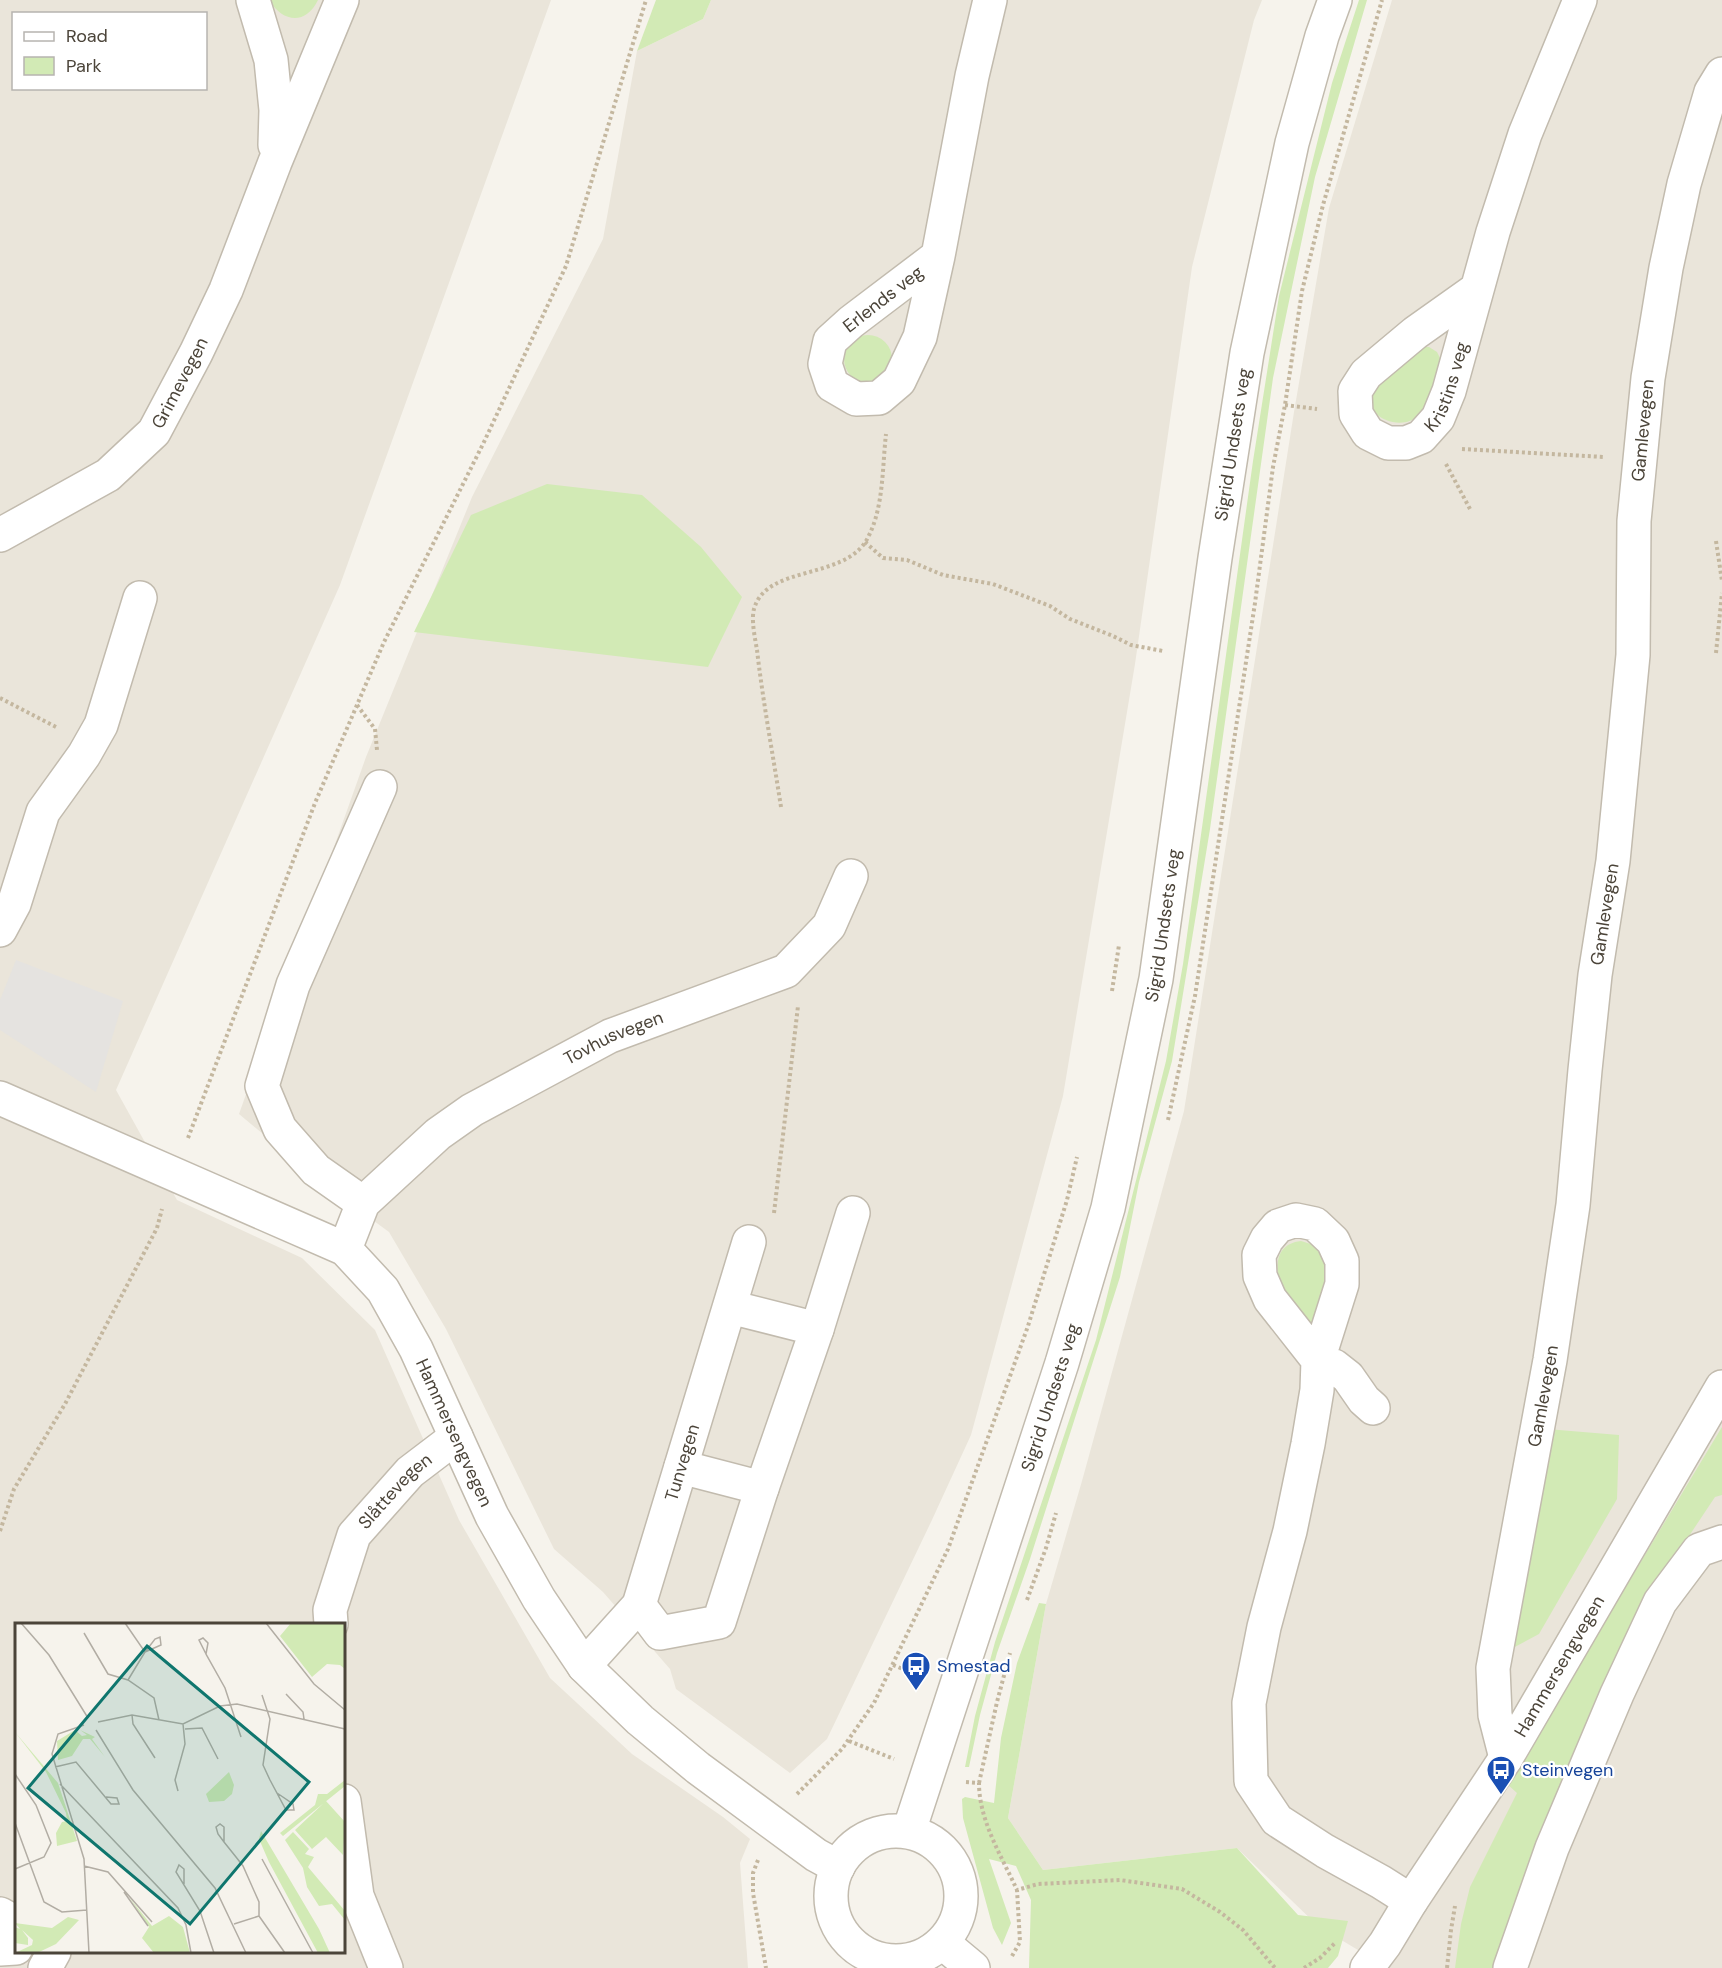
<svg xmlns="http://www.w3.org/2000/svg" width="1722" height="1968" viewBox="0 0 1722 1968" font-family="'DM Sans',sans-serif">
<rect width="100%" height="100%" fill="#f6f3ec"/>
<!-- residential -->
<g fill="#eae5da" fill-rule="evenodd">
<path d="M0 0H551L340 585 116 1090 177 1200 302 1258 375 1330 459 1520 550 1678 632 1754 723 1817 750 1839 740 1863 748 1968H0ZM14 14H206V88H14ZM16 1624H344V1952H16Z"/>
<path d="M711 0H1262L1254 20 1192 267 1135 664 1063 1096 971 1435 931 1522 827 1739 790 1773 676 1689 670 1669 603 1592 554 1549 446 1329 389 1232 322 1183 239 1114 366 757 472 497 603 239 637 51 703 19Z"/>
<path d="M1392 0H1722V1968H1388L1318 1926 1237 1848 1043 1870 1008 1818 1046 1604 1082 1481 1184 1111 1294 412 1329 208Z"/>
</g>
<!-- green -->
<g fill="#d2eab5">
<path d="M269 0H318C306 25 283 23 269 0Z"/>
<path d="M656 0H711L703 19 637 51Z"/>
<path d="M1359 0H1367L1315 177 1273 378 1210 829 1172 1061 1139 1182 1120 1277 1030 1559 997 1653 980 1715 969 1767H965L975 1716 995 1642 1096 1340 1166 1061 1183 964 1253 461 1279 296 1332 83Z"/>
<circle cx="868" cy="359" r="24"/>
<path d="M1422 347H1429L1437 352 1441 360C1436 378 1433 401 1419 415 1401 434 1358 415 1373 389 1379 380 1412 356 1422 347Z"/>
<path d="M547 484 642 495 701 547 742 597 708 667 414 632 471 515Z"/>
<path d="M1301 1241 1317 1246 1324 1254 1330 1276 1313 1323C1288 1318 1254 1246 1301 1241Z"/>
<path d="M1722 1427V1495L1715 1497 1681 1548 1558 1806 1502 1940 1496 1968H1455L1461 1924 1470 1887 1517 1793 1507 1784Z"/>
<path d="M1547 1429 1619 1435 1617 1499 1539 1634 1511 1649Z"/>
<path d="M1039 1603 1046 1604 1008 1818 1043 1870 1237 1848 1298 1915 1348 1921 1338 1956 1328 1968H1029L1031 1900 1016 1866 989 1859 1011 1923 1002 1945 993 1928 963 1818 962 1799 965 1797 994 1803 1001 1738 1017 1663Z"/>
</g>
<!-- parking -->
<path fill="#e5e3e0" d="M16 960 123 1001 96 1092 0 1030V1000Z"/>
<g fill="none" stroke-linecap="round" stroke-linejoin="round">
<!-- minor casing -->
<g stroke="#c2bbae" stroke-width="36">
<g id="minor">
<path d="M253 0 271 60 276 110 275 145"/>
<path d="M938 256 851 322 830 341 825 364 832 385 856 399 879 398 899 381 920 337 938 256 972 76 990 0"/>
<path id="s1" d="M1477 289 1415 333 1366 374 1355 391 1356 414 1368 433 1388 443H1406L1421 437 1438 418 1449 391 1493 232 1525 134 1580 0"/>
<path id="s2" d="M0 535 108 475 154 432 196 353 226 290 275 162 342 0"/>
<path d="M0 930 14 904 43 812 84 755 101 725 140 598"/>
<path id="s3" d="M0 1098 345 1249 383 1290 416 1349 492 1516 539 1599 584 1666 640 1720 698 1768 816 1855 838 1867"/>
<path d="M363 1203 316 1170 280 1129 262 1086 293 985 380 787"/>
<path id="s4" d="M345 1249 363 1203 438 1134 472 1110 610 1036 786 971 829 926 851 876"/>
<path d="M817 1329 853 1213"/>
<path d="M1373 1408 1364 1400 1348 1377 1334 1366 1318 1360 1270 1299 1260 1276 1259 1255 1267 1239 1278 1226 1296 1220 1315 1224 1333 1241 1342 1261V1284L1318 1360 1317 1390 1308 1444 1290 1531 1264 1627 1249 1703 1251 1781 1277 1820 1325 1851 1381 1882 1411 1901"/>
<path d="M681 1467 762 1488 817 1329 730 1307"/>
<path d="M639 1605 660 1633 719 1622 762 1488"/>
<path id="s5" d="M331 1624 330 1610 354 1535 410 1472 456 1437"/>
<path id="s6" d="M584 1666 639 1605 749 1242"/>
<path id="s7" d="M1506 1758 1495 1715 1493 1668 1550 1360 1573 1205 1585 1070 1595 975 1613 861 1633 655 1634 521 1648 378 1666 268 1684 184 1711 92 1722 74"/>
<path d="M344 1801 357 1896 386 1968"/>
<circle cx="896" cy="1896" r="65"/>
<path id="s8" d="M909 1831 1062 1363 1108 1208 1156 979 1215 558 1247 353 1292 143 1322 36 1335 0"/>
<path d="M0 1914 16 1923"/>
<path d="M943 1943 973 1968"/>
<path d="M0 1949 16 1948"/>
<path d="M45 1968 54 1952"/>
<path id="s9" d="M1367 1968 1385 1944 1411 1901 1506 1758 1722 1387"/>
<path d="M1510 1968 1552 1848 1617 1694 1660 1602 1699 1550 1722 1542"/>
</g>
</g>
<!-- path -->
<g stroke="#c4b79f" stroke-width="4" stroke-dasharray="3 3" stroke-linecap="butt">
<path d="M1285 405 1317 409"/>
<path d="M1462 449 1604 457"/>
<path d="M1446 464 1470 509"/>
<path d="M1716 541 1722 581"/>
<path d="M865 542 883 558 907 560 943 575 993 584 1050 606 1070 619 1113 636 1131 645 1163 651"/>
<path d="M1716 653 1722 593"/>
<path d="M0 698 56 727"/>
<path d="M357 705 375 729 377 750"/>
<path d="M781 807C773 755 763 702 757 650 755 638 751 620 754 609 766 565 842 580 866 541 884 510 882 469 886 434"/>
<path d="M1112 991 1119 945"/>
<path d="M1168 1120 1195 996 1255 603 1273 467 1285 405 1302 291 1323 205 1382 0"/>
<path d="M188 1138 315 803 384 642 484 442 566 266 646 0"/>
<path d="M774 1213 798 1006"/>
<path d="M0 1531 14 1489 65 1404 157 1228 162 1209"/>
<path d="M1027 1600 1046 1548 1056 1513"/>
<path d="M893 1665 920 1676"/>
<path d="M849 1741 894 1759"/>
<path d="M966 1782 979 1783C979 1821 1002 1857 1017 1890L1038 1884 1120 1880 1182 1889 1220 1912 1243 1930 1275 1968"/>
<path d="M979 1783 997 1702 1010 1653"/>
<path d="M797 1794 842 1749 874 1703 948 1549 1028 1326 1067 1200 1077 1157"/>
<path d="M758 1860 753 1873V1893L766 1968"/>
<path d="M1012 1956 1020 1942 1017 1890"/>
<path d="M1304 1968 1320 1958 1336 1942"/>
<path d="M1447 1968 1451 1930 1455 1906"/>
</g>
<!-- minor -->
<use href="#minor" stroke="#fff" stroke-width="33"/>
</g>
<!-- icons -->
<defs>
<g id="bus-pin" transform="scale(1.5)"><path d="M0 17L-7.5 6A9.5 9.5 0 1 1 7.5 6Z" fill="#1a4fb4" stroke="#fff"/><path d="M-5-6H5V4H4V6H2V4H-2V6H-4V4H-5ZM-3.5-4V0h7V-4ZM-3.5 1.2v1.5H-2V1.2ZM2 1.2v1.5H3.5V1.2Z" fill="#fff"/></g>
</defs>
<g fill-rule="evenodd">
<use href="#bus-pin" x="916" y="1666"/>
<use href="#bus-pin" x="1501" y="1770"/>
</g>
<g text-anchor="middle" stroke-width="4.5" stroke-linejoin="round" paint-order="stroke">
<!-- street labels -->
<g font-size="18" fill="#4b4439" stroke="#fff">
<text transform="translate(883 299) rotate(-38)" y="6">Erlends veg</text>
<text dy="6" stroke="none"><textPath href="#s2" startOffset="242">Grimevegen</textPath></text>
<text dy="6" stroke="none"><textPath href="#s1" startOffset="320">Kristins veg</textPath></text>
<text dy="6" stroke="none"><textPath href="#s7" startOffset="1340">Gamlevegen</textPath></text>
<text dy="6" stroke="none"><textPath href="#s8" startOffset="1428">Sigrid Undsets veg</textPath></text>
<text dy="6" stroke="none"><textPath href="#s7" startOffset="854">Gamlevegen</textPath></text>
<text dy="6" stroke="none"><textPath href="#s8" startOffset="942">Sigrid Undsets veg</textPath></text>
<text dy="6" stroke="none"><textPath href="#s4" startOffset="352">Tovhusvegen</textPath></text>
<text dy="6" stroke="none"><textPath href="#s8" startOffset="456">Sigrid Undsets veg</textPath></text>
<text dy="6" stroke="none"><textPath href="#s7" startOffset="368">Gamlevegen</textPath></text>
<text dy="6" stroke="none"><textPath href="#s3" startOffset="592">Hammersengvegen</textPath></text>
<text dy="6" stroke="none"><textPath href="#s6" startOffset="231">Tunvegen</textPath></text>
<text dy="6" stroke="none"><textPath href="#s5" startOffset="153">Slåttevegen</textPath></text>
<text dy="6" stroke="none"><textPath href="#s9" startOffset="358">Hammersengvegen</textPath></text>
</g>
<!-- transit labels -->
<g font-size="18" fill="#164399" stroke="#fff" text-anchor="start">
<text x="937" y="1672">Smestad</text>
<text x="1522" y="1776">Steinvegen</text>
</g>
</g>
<!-- overview -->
<g transform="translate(15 1623)">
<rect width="330" height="330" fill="#f6f3ec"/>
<path d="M276 0H330V46L325 42 312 41 297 54 265 13ZM60 107 67 113 72 112 65 107 80 114 77 116 90 134 75 116H68L57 133 43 137 42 118ZM0 109 43 160 62 218 42 223 41 210 47 199 52 198 51 190 31 149ZM214 149 219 162 217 171 209 178 194 179 191 171ZM330 157V163L268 213 265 210 300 182 303 171H312ZM311 178 330 199 328 232 311 214 297 226 280 207ZM246 208 304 306 315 330H303L254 239 244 216ZM278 209 294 226 290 231 299 234 293 244 330 288V297L317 281 304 283 292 264 288 245 270 217ZM114 274 137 303 154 293 168 304 175 330H139L127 315 134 304ZM53 294 64 297 41 321 22 330H0L17 322 18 317 7 307 13 315V322L0 320V304L5 306 0 300 37 305Z" fill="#d2eab5"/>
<path fill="none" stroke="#b2ada4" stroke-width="1.5" d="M6 0 34 32 73 95M110 0 130 29 113 57M251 0 299 61 330 87M69 10 93 51 113 57 139 75 144 97M145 14 146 22 130 29 140 16ZM191 31 184 17 188 15 193 20 191 31 210 65 226 114M271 71 288 89 289 96M247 72 255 96 248 142 255 157 271 187H279L278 181 262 170M117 92 118 101 140 135M83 99 117 92 168 101 205 83 222 81 330 106M69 102 43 111 37 131 69 236 74 330M170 106 187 105 203 136M81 107 118 167 200 265 231 330M40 144 61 139 96 181H104L102 175 91 174M0 151 21 182 36 220 29 234 0 246M45 161 163 285 171 302 176 330M163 168 160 157 170 121 168 101M0 200 29 279 47 289 72 287M209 219V204L205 201 201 204 203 211 209 219 221 234 228 243 244 279V293L219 301M247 236 298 330M69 243 93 249 137 299M169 261V246L164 242 161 249 185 288 199 330M109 269 133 303M244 293 270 330"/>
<path fill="#0f766e" fill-opacity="0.15" stroke="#0f766e" stroke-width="3" d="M132 23 294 159 175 301 13 165Z"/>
<rect width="330" height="330" fill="none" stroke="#4b4439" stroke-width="3"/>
</g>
<!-- legend -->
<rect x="12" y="12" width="195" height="78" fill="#ffffff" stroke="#b7b4b0" stroke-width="1.5"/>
<rect x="24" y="32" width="30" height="9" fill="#ffffff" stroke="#b7b4b0" stroke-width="1.5"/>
<text x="66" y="42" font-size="18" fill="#4b4439">Road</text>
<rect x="24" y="57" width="30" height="18" fill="#d2eab5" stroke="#b7b4b0" stroke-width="1.5"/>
<text x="66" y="72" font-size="18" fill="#4b4439">Park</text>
</svg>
